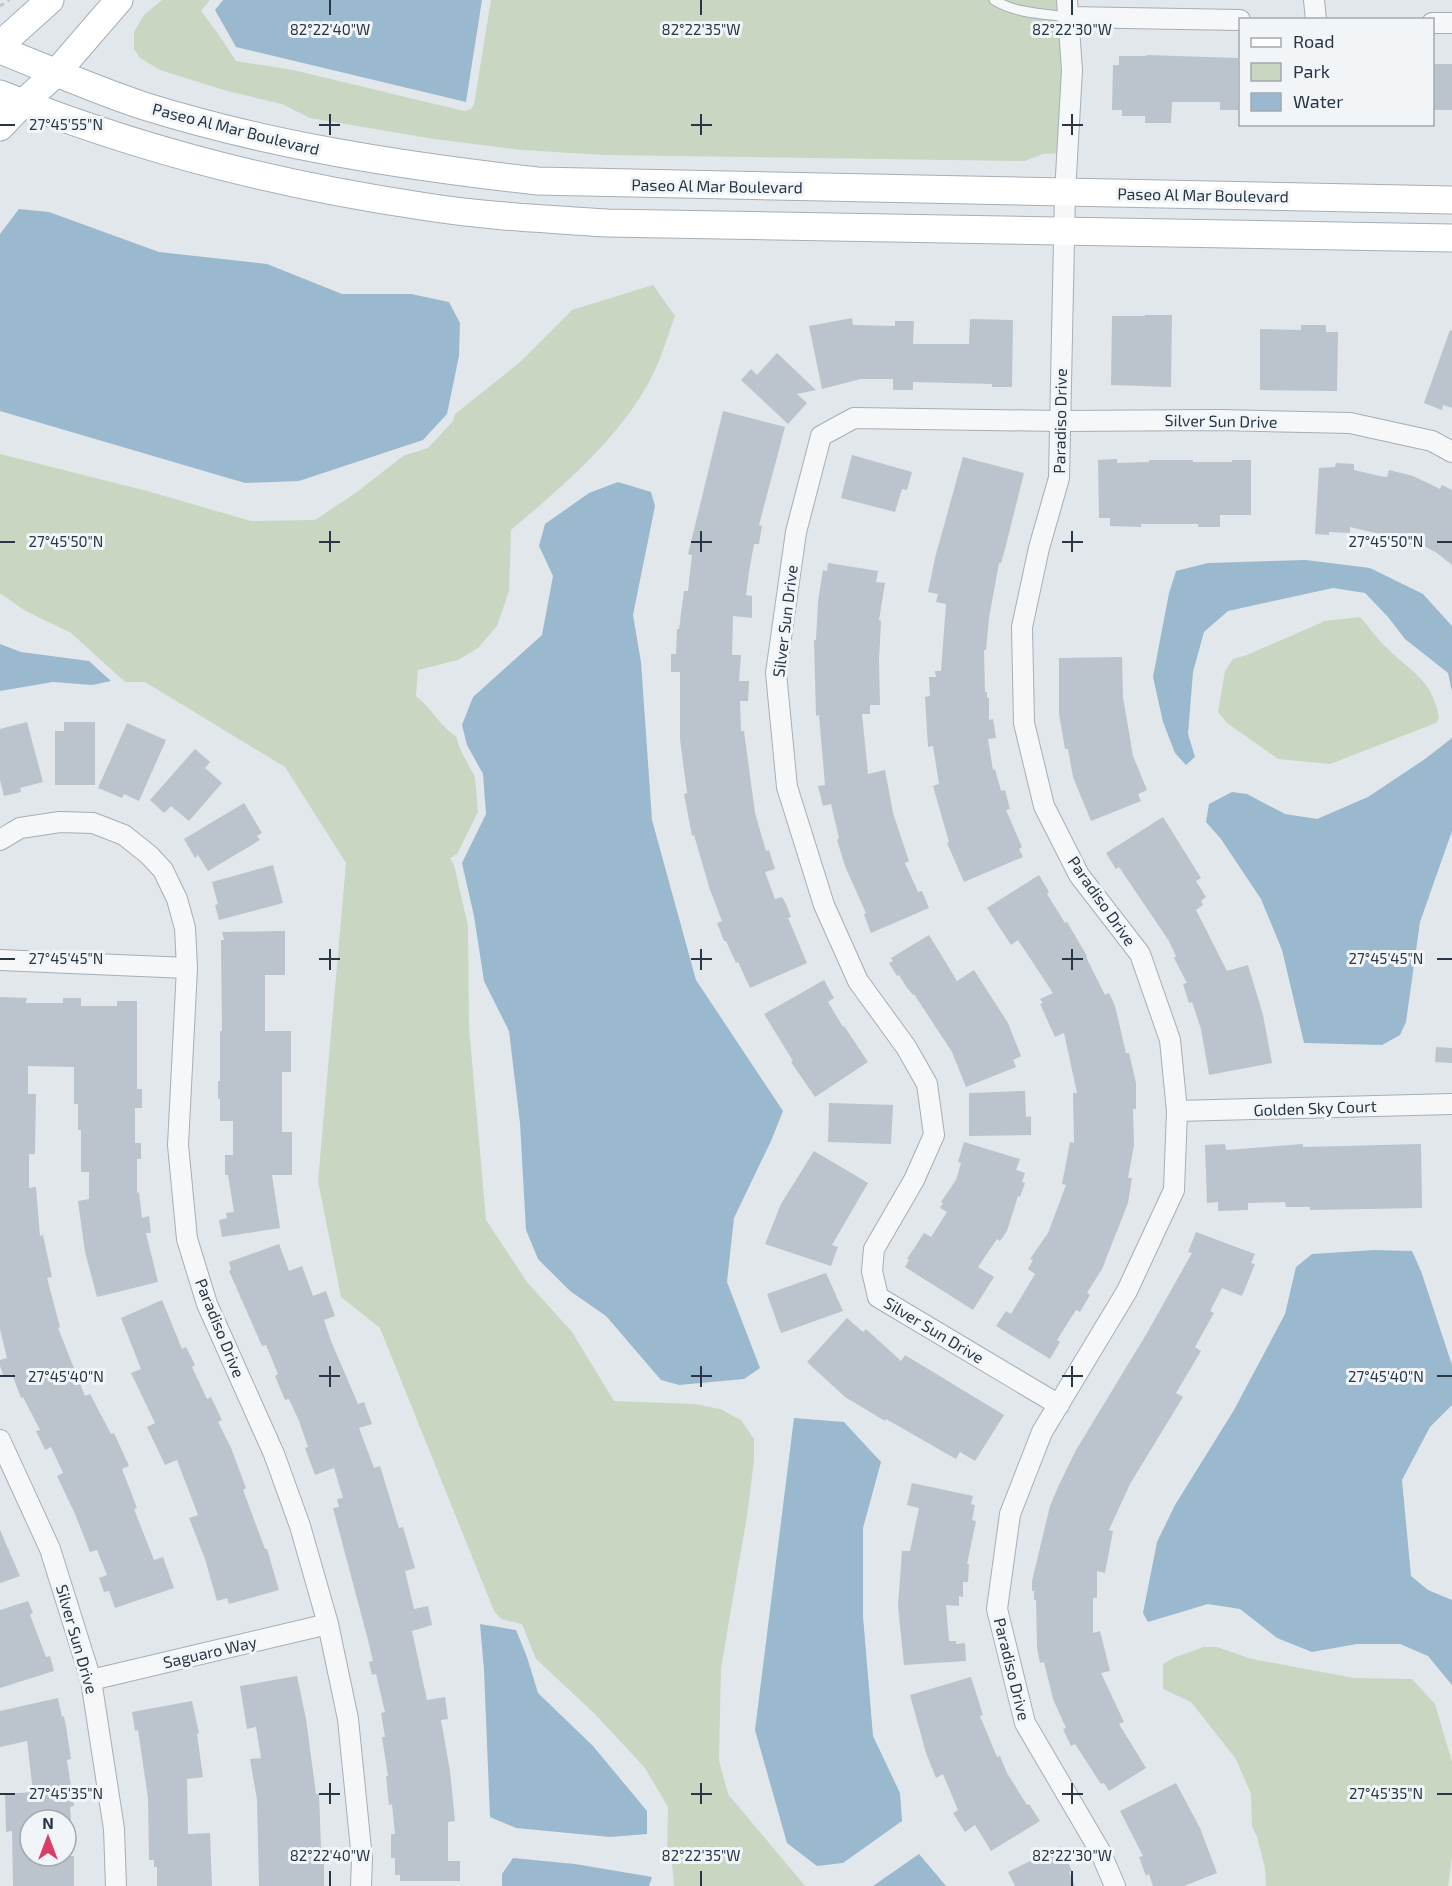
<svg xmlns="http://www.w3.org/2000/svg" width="1452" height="1886" viewBox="0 0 1452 1886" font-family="'Exo 2',sans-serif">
<rect width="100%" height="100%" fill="#e2e7eb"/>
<!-- green -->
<g fill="#c9d6c2">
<path d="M162 0H210L201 11 219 35 236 61 293 70 464 111 471 109 474 104 491 0H1057L1063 71 1058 153 1043 154 1025 161 605 155 522 150 434 139 310 118 282 104 227 91 160 70 140 58 134 49V32L144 15Z"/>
<path d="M653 285 675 316C668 334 663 354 654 372 624 435 564 485 511 530L509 591 497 626 478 648 458 660 418 670 416 696C431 707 440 727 456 736L460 749 475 777 478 812 457 854 450 858 454 865 468 926 469 1027 486 1220 527 1282 572 1332 614 1401 694 1404 720 1409 741 1420 754 1439V1460L747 1516 721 1668 719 1760 728 1794 805 1886H674L672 1863 667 1857 668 1807 645 1768 594 1713 536 1659 522 1624 501 1619 494 1611 380 1328 341 1297 318 1181 346 863 285 767 145 682H125L71 633 24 610 0 593V454L147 491 251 521 315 520 357 492 403 456 428 448 453 421 455 414 519 363 572 310Z"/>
<path d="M1360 617C1369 627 1377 639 1388 649 1413 674 1432 679 1439 718L1436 723 1330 764 1278 759 1227 723 1218 712 1225 671 1233 659 1247 655 1325 621Z"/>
<path d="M1204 1647H1217L1252 1659 1354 1678 1412 1679 1435 1704 1452 1762V1857L1448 1886H1266L1265 1868 1257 1837 1252 1826 1251 1794 1236 1759 1191 1702 1163 1689V1664L1173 1658Z"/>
</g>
<!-- water -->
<g fill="#9ab9ce">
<path d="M223 0H482L466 102 236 47 215 10Z"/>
<path d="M19 209 49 212 159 252 267 264 342 294H411L449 302 460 323 459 356 447 414 423 440 299 481 245 483 0 411V234Z"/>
<path d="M618 482 651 492 655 506 633 615 641 662 652 820 696 980 783 1111 771 1141 734 1218 727 1282 760 1368 744 1379 679 1385 661 1380 606 1316 570 1291 538 1259 526 1230 520 1123 509 1031 484 981 474 916 462 863 486 814 483 774 467 745 462 725 473 697 542 635 553 576 539 546 545 524 589 493Z"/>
<path d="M1306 560 1370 568 1423 594 1452 626V692L1448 673 1405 639 1388 617 1365 593 1333 588 1228 611 1204 632 1193 672 1188 734 1195 757 1186 765 1175 753 1163 722 1153 677 1169 593 1176 571 1208 563Z"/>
<path d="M0 644 21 652 89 661 111 681 92 685 53 682 0 691Z"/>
<path d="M1452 738V831L1420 922 1406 1022 1400 1035 1382 1045 1304 1043 1282 950 1261 899 1221 839 1206 822 1209 804 1232 792 1247 794 1285 814 1317 819 1368 797 1425 759Z"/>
<path d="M1374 1250 1412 1251 1421 1271 1452 1365V1405L1430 1427 1402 1480 1411 1576 1428 1590 1452 1600V1685L1428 1656 1400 1644H1357L1312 1652 1277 1638 1240 1609 1208 1604 1148 1622 1143 1613 1157 1542 1175 1505 1234 1410 1285 1314 1296 1267 1312 1254Z"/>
<path d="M794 1418 844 1422 881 1462 863 1528V1616L873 1736 900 1793 902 1821 843 1863 817 1866 787 1843 755 1730Z"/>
<path d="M480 1624 516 1630 527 1657 538 1693 593 1746 647 1811V1834L610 1837 516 1828 490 1817 484 1670Z"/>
<path d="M919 1854 946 1886H873Z"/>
<path d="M513 1858 575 1864 652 1877 649 1886H502V1874Z"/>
</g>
<!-- building -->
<g fill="#bbc3cc">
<path d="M1146 55 1238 58V110H1220V102H1172L1171 123H1145V116H1122V110H1112L1113 65H1119V56H1146Z"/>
<rect x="1432" y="64" width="20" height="46"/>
<path d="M1145 315H1172L1171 387 1111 385 1112 316H1145Z"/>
<path d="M852 318 853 325 895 326V321H914L913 344H969L970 319 1013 320 1012 387H992V384L913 382V390H893V379H861L822 389 809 326Z"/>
<path d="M1301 325H1326V332H1338L1337 391 1260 390V329L1301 330Z"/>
<path d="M1450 330 1452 331V408L1443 405 1442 410 1424 403Z"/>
<path d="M777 353 816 390 797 394 807 403 788 424 741 380 751 369 757 375Z"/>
<path d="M723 411 785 427 759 525 762 526 759 544H754L749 572 746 595 752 596V618L733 616 732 655H741L739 681H749L748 701H740L741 731H744L755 813 766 851 769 850 775 869 765 872 775 899 782 897 786 904 791 917 788 918 807 963 750 988 738 962 736 963 726 941H724L717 923 722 921 710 890 694 835 692 836 684 794 687 793 680 739V672H671V654H676L677 629H679L684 591H688L692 555 688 554Z"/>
<path d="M852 455 912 472 907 490 902 489 895 512 841 498Z"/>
<path d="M963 457 1024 473 1005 549 1001 563H999L989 618 986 650H984L985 692H987V698H989V720L993 719 996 738 988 739 993 770 995 769 1001 791 1005 790 1010 809 1006 810 1022 847 1019 849 1023 857 964 882 947 843 949 842 933 786 939 784 933 746 928 747 925 697 930 696 929 677H936L935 671H941L946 604 936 602 938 594 928 592 935 558Z"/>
<path d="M1117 459V463L1149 462V460H1193V462H1232V460H1251V515H1220V527H1198V524H1141V527L1110 526V518H1099L1098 460Z"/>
<path d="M1336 463 1354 464V470L1380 476 1387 477 1389 470 1413 476 1440 489 1442 485 1452 490V565L1437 553 1422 545 1419 549 1396 538 1350 527V533L1329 532V535L1315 534 1319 468 1335 467Z"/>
<path d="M828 563 878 571 876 582 885 583 879 620 881 621 879 660 880 705H870V714H862L868 774 885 770 893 813 909 861 905 863 918 892 922 891 929 908 871 933 866 920 864 914 866 913 845 866 837 840 839 838 831 804 823 806 818 786 825 785 819 715 816 716 814 640H816L818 601 823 570 827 571Z"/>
<path d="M1122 657 1123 697 1133 756 1147 790 1138 794 1141 801 1091 821 1073 777 1068 749H1065L1059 714V658Z"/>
<path d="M27 722 43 782 20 788 21 792 4 796 0 780V729Z"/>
<path d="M64 722H95V785H55V731H64Z"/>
<path d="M127 723 166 740 139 801 124 794 122 798 98 788Z"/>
<path d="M195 749 210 762 205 768 222 783 189 821 171 806 164 813 150 800Z"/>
<path d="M244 803 262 833 257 836 260 840 208 871 198 855 195 858 184 839Z"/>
<path d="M1163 817 1201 878 1196 881 1206 897 1201 901 1203 905 1196 910 1227 971 1248 965 1263 1015 1272 1063 1209 1075 1201 1029 1192 1002 1189 1003 1183 984 1187 983 1174 958 1176 956 1169 941 1119 867 1116 869 1106 853Z"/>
<path d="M273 865 283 903 219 920 215 905 218 904 212 882Z"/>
<path d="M1039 875 1049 892 1047 894 1065 923 1067 922 1087 956 1086 957 1105 995 1109 993 1115 1006 1126 1053H1129L1136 1083V1109H1133L1134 1145 1128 1178H1132L1128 1203 1102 1269 1087 1293 1090 1295 1080 1312 1076 1310 1057 1340 1060 1342 1050 1359 996 1326 1006 1311 1011 1314 1035 1274 1028 1269 1033 1260 1030 1259 1048 1233 1066 1185 1062 1184 1070 1142 1074 1143 1073 1093H1077L1064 1033 1055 1037 1040 1004 1043 1003 1040 999 1053 993 1018 940 1011 945 987 908Z"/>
<path d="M285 931V975H265V1031H291V1072H282V1132H292V1175H272L280 1228 222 1237 219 1220 227 1218 226 1213 234 1212 228 1175H225V1155H233V1121H220V1099H218V1081H220V1031H222L221 940H224L222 932Z"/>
<path d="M929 935 957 981 974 970 1008 1023 1021 1056 1013 1060 1016 1067 966 1087 952 1052 914 994 913 995 907 988 899 975 897 976 889 963 893 961 891 958Z"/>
<path d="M824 980 834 998 828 1002 843 1027 844 1026 868 1062 815 1097 791 1062 793 1061 764 1014Z"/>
<path d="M0 997 27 998 26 1003H63V998H81V1006H117V1001H137V1089H142V1108H135V1143H141V1159H137V1193L139 1192 142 1218 149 1216 151 1233H146L158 1282 97 1297 85 1252 78 1201 89 1199V1172H81V1130H78V1104H74V1067L28 1066V1094H36L35 1154H29V1188L36 1187 40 1236 43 1235 52 1277 47 1278 60 1327 58 1328 85 1396 90 1394 111 1434 114 1433 129 1466 122 1469 137 1508 134 1509 154 1560 163 1557 174 1588 115 1608 109 1591 104 1592 99 1578 107 1575 97 1550 90 1552 75 1514 57 1476 63 1473 51 1447 45 1450 36 1431 40 1430 23 1397 21 1398 12 1374 4 1377 0 1366V1360L7 1358 0 1329Z"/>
<path d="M1436 1047 1452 1048V1063L1435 1062Z"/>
<path d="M1025 1091 1026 1117 1031 1116V1135L969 1136V1093Z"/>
<path d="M829 1103 893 1105 891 1144 828 1142Z"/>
<path d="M964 1142 1020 1159 1016 1170 1025 1173 1022 1182 1025 1183 1020 1197 1018 1196 1007 1231 1000 1241 997 1239 978 1267 994 1277 973 1310 905 1267 909 1260 907 1259 924 1233 931 1237 947 1212 940 1208 943 1203 941 1202 956 1180 961 1163 958 1162Z"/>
<path d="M1225 1144 1226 1150 1303 1144V1147L1421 1144 1422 1208 1310 1210V1207H1286L1285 1202 1248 1203V1210L1218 1211V1202L1207 1203 1205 1145Z"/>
<path d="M814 1151 868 1183 832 1245 838 1247 831 1266 765 1244 781 1204Z"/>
<path d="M1196 1232 1255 1254 1251 1263 1255 1264 1242 1296 1222 1288 1210 1311 1214 1313 1195 1347 1201 1351 1176 1393 1183 1397 1130 1484 1109 1530 1113 1531 1105 1573 1097 1571V1598H1093V1633L1100 1631 1110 1671 1101 1673 1124 1722 1119 1724 1146 1768 1109 1791 1104 1783 1101 1784 1075 1744 1071 1746 1063 1729 1066 1728 1053 1699 1044 1662 1040 1663 1037 1648 1036 1600H1034V1591H1032V1581L1050 1506 1058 1487 1076 1450 1147 1333 1192 1253 1188 1252Z"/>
<path d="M279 1244 289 1271 302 1266 313 1296 326 1291 335 1316 324 1320 331 1341 358 1404 364 1402 372 1424 359 1428 374 1468 380 1466 399 1528 403 1527 415 1568 405 1571 414 1609 428 1606 432 1625 412 1631 427 1700 445 1697 448 1719 441 1720 450 1771 455 1821 448 1822V1861H460V1881H400V1875H395V1858H391V1834H395L392 1804 389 1805 386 1776H388L382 1737H385L381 1713 385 1712 376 1674 372 1675 369 1662 373 1661 368 1640 333 1508 339 1507 337 1499 343 1498 334 1468 315 1475 305 1448 308 1447 299 1421 289 1399 285 1400 275 1376 278 1374 266 1345 262 1346 229 1271 231 1270 229 1262Z"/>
<path d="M826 1273 843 1311 781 1333 767 1294Z"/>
<path d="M162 1300 182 1349 186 1347 195 1365 192 1367 207 1399 211 1397 222 1420 218 1422 231 1448 246 1488 243 1490 265 1549H267L279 1590 229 1604 227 1598 217 1601 205 1559 189 1518 198 1515 177 1460 165 1465 147 1427 155 1423 131 1373 141 1369 121 1318Z"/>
<path d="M847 1318 863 1332 866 1329 901 1361 905 1355 1004 1415 975 1461 960 1452 956 1459 886 1419 885 1421 845 1397 807 1362Z"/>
<path d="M912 1483 973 1496 971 1504 975 1505 972 1520 976 1521 967 1564H969L968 1582H963V1597L959 1596V1606L946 1605 949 1641H956V1644L965 1643 966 1661 904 1665 898 1606 902 1551H910L919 1508 907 1505Z"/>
<path d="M0 1530 20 1576 0 1583Z"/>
<path d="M28 1601 33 1613 30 1615 46 1657 50 1656 54 1671 0 1688V1610Z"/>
<path d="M297 1676 306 1719 316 1794H319L321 1847H324V1886H259L257 1800 250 1759 261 1758 256 1727 247 1729 240 1686Z"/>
<path d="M971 1677 983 1715 980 1716 997 1757 1000 1756 1007 1773 1027 1805 1029 1804 1040 1821 991 1851 975 1825 965 1832 953 1813 958 1810 943 1774 936 1778 926 1753 910 1695Z"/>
<path d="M58 1698 62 1717 64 1716 66 1726 71 1759 67 1760 74 1806 70 1807 71 1820H30V1856H74V1886H13L12 1831 6 1832 5 1794 33 1792 27 1741 0 1747V1711Z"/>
<path d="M192 1701 199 1733 197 1734 203 1777 187 1779 188 1834 210 1833 212 1886H157V1867H154V1860H149L148 1798 138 1730 135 1731 132 1712Z"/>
<path d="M1176 1783 1200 1828 1217 1873 1184 1886H1153L1149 1874 1146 1876 1139 1857 1143 1856 1120 1811Z"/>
<path d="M1060 1846 1072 1871 1069 1872 1075 1886H1015L1008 1872Z"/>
</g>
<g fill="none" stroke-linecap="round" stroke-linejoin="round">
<!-- lane casing -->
<g stroke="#a6aeb6" stroke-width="11">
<path id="lane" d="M994 0C1014 13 1044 14 1068 17"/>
</g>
<!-- street casing -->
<g stroke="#a6aeb6" stroke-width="22">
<g id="street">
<path d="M1067 0 1072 70 1065 193 1059 478 1039 548 1022 627 1024 723 1044 806 1079 875 1140 954 1170 1040 1177 1111 1174 1190 1127 1291 1042 1432 1010 1514 997 1609 1025 1723 1100 1851 1115 1886"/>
<path d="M1314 0 1316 20"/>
<path d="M1068 17 1240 20"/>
<path d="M1432 23H1452"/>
<path d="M0 840 20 828 60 822 93 823 124 835 149 855 163 870 177 899 185 928 187 968 178 1145 187 1239 207 1304 274 1454 300 1526 328 1624 348 1719 362 1859 361 1886"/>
<path d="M0 960 187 968"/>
<path d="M1177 1111 1452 1104"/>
<path d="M1059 1405 878 1297 872 1271 874 1249 914 1180 934 1135 927 1084 906 1047 858 981 824 905 787 787 776 673 796 532 821 436 854 418 1059 421 1220 420 1350 423 1432 441 1452 452"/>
<path d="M0 1440 50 1549 91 1680 114 1829 116 1886"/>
<path d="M91 1680 328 1624"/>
</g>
</g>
<!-- secondary casing -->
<g stroke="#a6aeb6" stroke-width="29">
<g id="secondary">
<path d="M0 45 50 0"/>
<path d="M0 50C48 69 95 90 144 106 272 146 404 166 537 181L1452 200"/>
<path d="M0 94C134 148 278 185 421 206 482 216 545 219 607 223L1452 238"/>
<path d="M0 127 23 103 56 73 119 0"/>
</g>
</g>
<!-- path -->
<path stroke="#c0c5ca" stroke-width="3" stroke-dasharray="4.5 4.5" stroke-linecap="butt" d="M0 6 9 0"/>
<!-- lane -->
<use href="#lane" stroke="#f5f7f9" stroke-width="9"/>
<!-- street -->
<use href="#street" stroke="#f5f7f9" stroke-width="20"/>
<!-- secondary -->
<use href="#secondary" stroke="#fff" stroke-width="27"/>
</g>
<!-- ticks -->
<path fill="none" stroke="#283645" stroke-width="2" d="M330 0V15M701 0V15M1072 0V15M330 114V135M701 114V135M1072 114V135M0 125H15M319 125H340M691 125H712M1062 125H1083M330 531V552M701 531V552M1072 531V552M0 542H15M319 542H340M691 542H712M1062 542H1083M1437 542H1452M330 949V970M701 949V970M1072 949V970M0 959H15M319 959H340M691 959H712M1062 959H1083M1437 959H1452M330 1366V1387M701 1366V1387M1072 1366V1387M0 1376H15M319 1376H340M691 1376H712M1062 1376H1083M1437 1376H1452M330 1783V1804M701 1783V1804M1072 1783V1804M0 1794H15M319 1794H340M691 1794H712M1062 1794H1083M1437 1794H1452M330 1871V1886M701 1871V1886M1072 1871V1886"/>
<g text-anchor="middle" stroke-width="6" stroke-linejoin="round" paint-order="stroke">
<!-- street labels -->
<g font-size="16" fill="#283645" stroke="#f2f5f8">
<text transform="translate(236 129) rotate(14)" y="6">Paseo Al Mar Boulevard</text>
<text transform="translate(717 186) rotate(1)" y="6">Paseo Al Mar Boulevard</text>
<text transform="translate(1203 195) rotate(1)" y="6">Paseo Al Mar Boulevard</text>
<text transform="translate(1060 421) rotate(-89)" y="6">Paradiso Drive</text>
<text transform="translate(1221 421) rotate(1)" y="6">Silver Sun Drive</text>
<text transform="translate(785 621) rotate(-83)" y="6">Silver Sun Drive</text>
<text transform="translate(1102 901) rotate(55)" y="6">Paradiso Drive</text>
<text transform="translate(1315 1108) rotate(-2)" y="6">Golden Sky Court</text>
<text transform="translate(220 1328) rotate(68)" y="6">Paradiso Drive</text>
<text transform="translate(934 1330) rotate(31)" y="6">Silver Sun Drive</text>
<text transform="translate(77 1639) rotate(74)" y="6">Silver Sun Drive</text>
<text transform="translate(210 1652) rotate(-13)" y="6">Saguaro Way</text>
<text transform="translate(1012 1669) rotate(76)" y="6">Paradiso Drive</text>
</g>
</g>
<g font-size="15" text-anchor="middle" fill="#283645" stroke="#f2f5f8" stroke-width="6" stroke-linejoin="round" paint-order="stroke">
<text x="330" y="35">82°22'40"W</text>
<text x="701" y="35">82°22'35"W</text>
<text x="1072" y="35">82°22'30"W</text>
<text x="66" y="130">27°45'55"N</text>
<text x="66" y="547">27°45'50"N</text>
<text x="1386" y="547">27°45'50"N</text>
<text x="66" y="964">27°45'45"N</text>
<text x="1386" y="964">27°45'45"N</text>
<text x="66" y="1382">27°45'40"N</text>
<text x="1386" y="1382">27°45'40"N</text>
<text x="66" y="1799">27°45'35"N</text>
<text x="1386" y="1799">27°45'35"N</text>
<text x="330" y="1861">82°22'40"W</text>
<text x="701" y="1861">82°22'35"W</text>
<text x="1072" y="1861">82°22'30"W</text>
</g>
<!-- legend -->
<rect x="1239" y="18" width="195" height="108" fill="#f2f5f8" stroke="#a1a9b0" stroke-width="1.5"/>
<rect x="1251" y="38" width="30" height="9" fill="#ffffff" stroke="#a1a9b0" stroke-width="1.5"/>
<text x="1293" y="48" font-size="18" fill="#283645">Road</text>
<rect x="1251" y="63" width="30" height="18" fill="#c9d6c2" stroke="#a1a9b0" stroke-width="1.5"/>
<text x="1293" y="78" font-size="18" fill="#283645">Park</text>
<rect x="1251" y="93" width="30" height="18" fill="#9ab9ce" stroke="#a1a9b0" stroke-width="1.5"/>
<text x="1293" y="108" font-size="18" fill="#283645">Water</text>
<!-- north arrow -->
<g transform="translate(48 1838)"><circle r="28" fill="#f2f5f8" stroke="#a1a9b0" stroke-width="1.5"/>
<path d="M0-4.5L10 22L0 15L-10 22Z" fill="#da3d65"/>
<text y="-9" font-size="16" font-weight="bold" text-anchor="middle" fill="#283645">N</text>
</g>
</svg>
